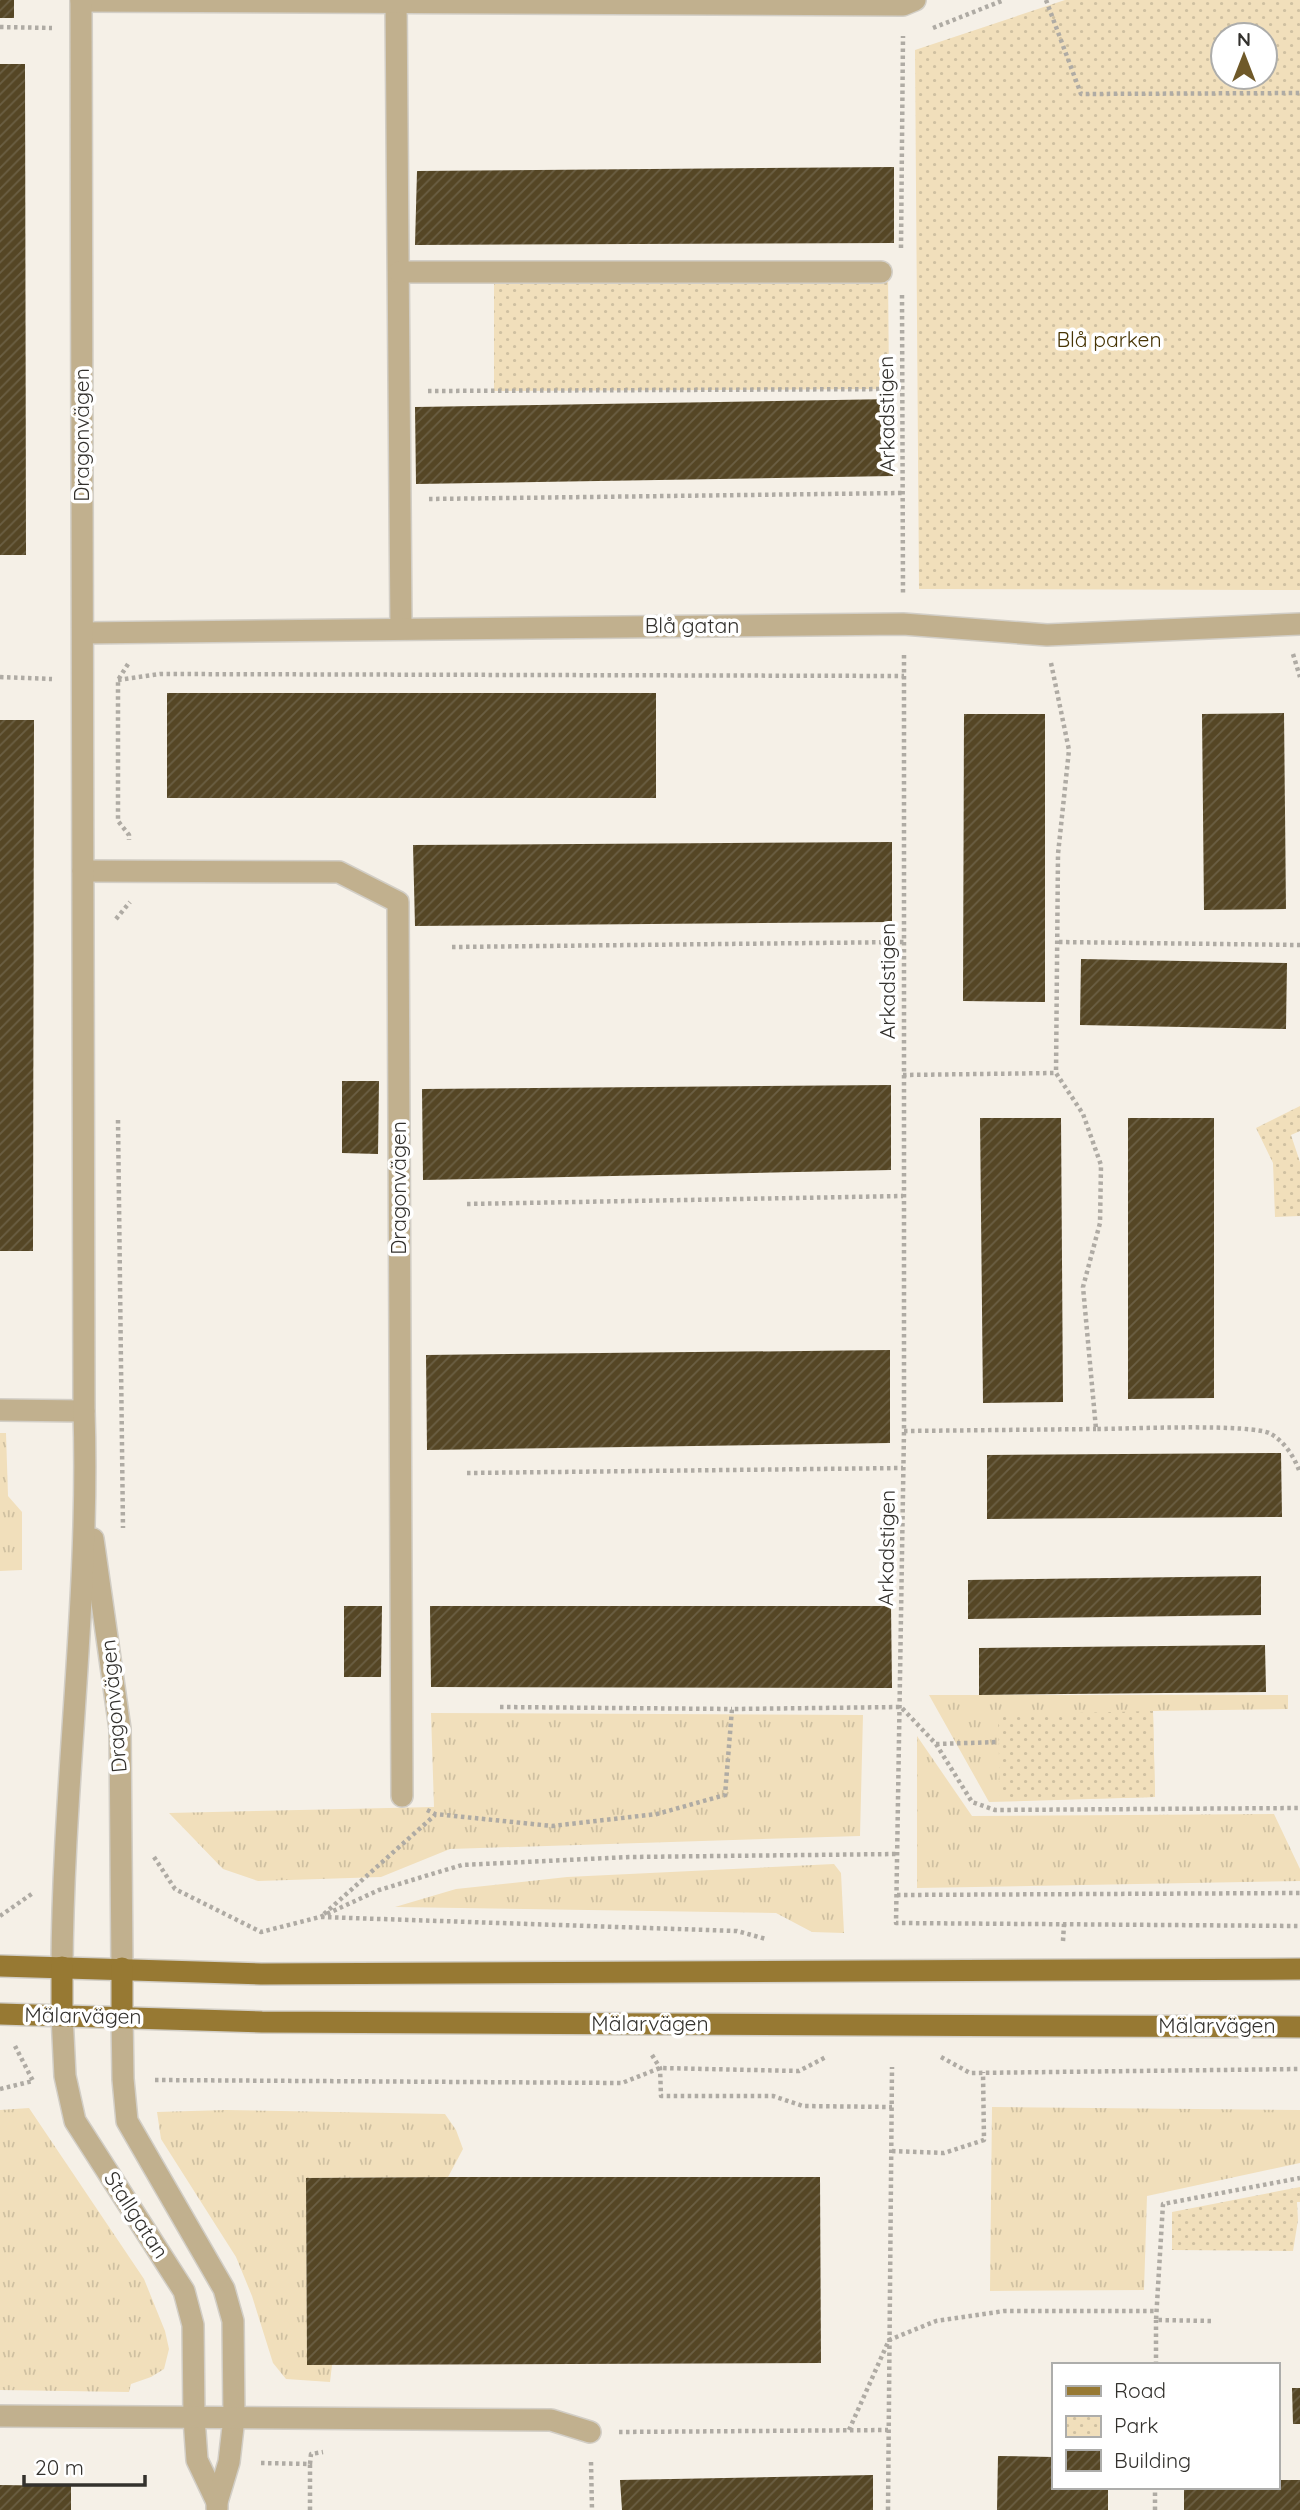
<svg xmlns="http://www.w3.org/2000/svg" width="1300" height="2510" viewBox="0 0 1300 2510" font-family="Quicksand,sans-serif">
<defs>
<pattern id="grass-tufts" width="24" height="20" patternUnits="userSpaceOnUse" patternTransform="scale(1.75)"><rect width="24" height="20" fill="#f1dfbb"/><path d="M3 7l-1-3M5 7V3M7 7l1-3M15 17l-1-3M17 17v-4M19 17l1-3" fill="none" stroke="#cfc0a1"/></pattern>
<pattern id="park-dots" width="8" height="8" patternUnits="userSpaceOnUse" patternTransform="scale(1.75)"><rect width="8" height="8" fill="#f1dfbb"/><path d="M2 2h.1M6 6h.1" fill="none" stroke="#cfc0a1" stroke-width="1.8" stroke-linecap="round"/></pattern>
<pattern id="building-hatch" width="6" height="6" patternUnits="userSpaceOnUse" patternTransform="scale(1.75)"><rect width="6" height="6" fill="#554625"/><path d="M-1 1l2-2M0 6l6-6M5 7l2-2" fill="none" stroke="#6b5f44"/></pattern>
</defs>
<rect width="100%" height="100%" fill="#f5f0e7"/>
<!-- grass -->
<g fill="url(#grass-tufts)">
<path d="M0 1433H6L8 1496 22 1512V1570L0 1571Z"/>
<path d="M929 1695H1288V1709L1153 1711 1155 1797 989 1802Z"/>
<path d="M431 1713 863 1715 860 1836 450 1849 381 1877 258 1881 223 1869 169 1813 434 1807Z"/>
<path d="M917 1736 972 1816 1274 1814 1300 1869V1881L917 1888Z"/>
<path d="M834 1864 841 1873 844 1933 812 1932 776 1913 395 1907 456 1889 567 1877Z"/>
<path d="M992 2107 1300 2110V2163L1147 2196 1144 2290 990 2291Z"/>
<path d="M29 2108 144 2279 165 2331 169 2349 164 2369 151 2377 131 2384 129 2392 0 2390V2110Z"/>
<path d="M226 2110 445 2114 456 2130 463 2149 448 2177 306 2178 307 2364 332 2365 330 2382 286 2379 273 2363 252 2296 236 2257 161 2139 157 2112Z"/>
</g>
<!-- park -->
<g fill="url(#park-dots)" fill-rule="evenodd">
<path d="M1065 0H1300V590L919 589 915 50ZM1265 35V77H1223V35Z"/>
<path d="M888 272 889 389 494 391V273Z"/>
<path d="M1300 1106V1131L1291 1135 1300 1162V1216L1275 1217 1273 1163 1256 1128Z"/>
<path d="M1153 1711 1155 1797 1000 1801 998 1715Z"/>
<path d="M1300 2187V2202H1297L1298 2220 1293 2251 1172 2250V2212Z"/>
</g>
<!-- building -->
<g fill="url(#building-hatch)">
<rect x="0" y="0" width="14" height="18"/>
<path d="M0 64H25L26 555H0Z"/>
<path d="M894 167V243L415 245 417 171Z"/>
<path d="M893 399V476L416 484 415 407Z"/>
<rect x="167" y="693" width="489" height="105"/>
<path d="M1284 713 1286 909 1204 910 1202 714Z"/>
<path d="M964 714H1045V1002L963 1001Z"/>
<path d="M0 720H34L33 1251H0Z"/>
<path d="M892 842V922L415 926 413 845Z"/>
<path d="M1081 959 1287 963 1286 1029 1080 1025Z"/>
<path d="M342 1081H379L378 1154 342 1153Z"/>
<path d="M891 1085V1170L423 1180 422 1089Z"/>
<path d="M980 1118H1061L1063 1402 983 1403Z"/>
<path d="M1128 1118H1214V1398L1128 1399Z"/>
<path d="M890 1350V1443L427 1450 426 1355Z"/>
<path d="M1281 1453 1282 1517 987 1519V1455Z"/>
<path d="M1261 1576V1615L968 1619V1580Z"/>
<path d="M344 1606H382L381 1677H344Z"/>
<path d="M430 1606H891L892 1688 431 1687Z"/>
<path d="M1265 1645 1266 1692 979 1695V1648Z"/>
<path d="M448 2177H820L821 2363 307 2365 306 2178Z"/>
<path d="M1292 2388H1300V2424H1293Z"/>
<path d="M998 2456 1053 2457V2487H1108V2510H997Z"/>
<path d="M873 2475V2510H622L620 2480Z"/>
<path d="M1277 2480H1300V2510H1184V2487H1277Z"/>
<path d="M0 2485 71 2486V2510H0Z"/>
</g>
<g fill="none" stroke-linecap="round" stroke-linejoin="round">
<!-- minor casing -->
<g stroke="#d2cec6" stroke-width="24">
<g id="minor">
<path d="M396 0 401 628"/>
<path d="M81 1 903 5 915 0"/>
<path d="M399 272H881"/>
<path d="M83 633 903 624 1047 635 1300 624"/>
<path d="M83 871 339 872 398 902 402 1796"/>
<path d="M0 1410 84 1411"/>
<path d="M93 1539 120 1729 122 1968"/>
<path d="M62 1967C63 1781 90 1597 84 1411L81 0"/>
<path d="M62 2015 65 2076 75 2121 184 2291 193 2325 194 2418 197 2460 217 2502"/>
<path d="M122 2016 123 2079 127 2121 224 2289 233 2321 234 2418 229 2462 217 2502V2508"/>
<path d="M0 2416 551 2420 590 2432"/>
</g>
</g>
<!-- major casing -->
<g stroke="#d2cec6" stroke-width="24">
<g id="major">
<path d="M0 1966 261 1974 1300 1969"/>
<path d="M62 1967V2015"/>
<path d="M122 1968V2016"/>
<path d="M0 2014 262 2022 1300 2027"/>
</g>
</g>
<!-- path -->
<g stroke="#afaba4" stroke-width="4.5" stroke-dasharray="3.5 3.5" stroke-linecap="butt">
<path d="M1046 0 1081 94 1300 93"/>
<path d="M0 27 52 28"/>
<path d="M933 28 1004 0"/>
<path d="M901 248 903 36"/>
<path d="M902 295 903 594"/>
<path d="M428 391 902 389"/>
<path d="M429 499 904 493"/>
<path d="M1293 654 1300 677"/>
<path d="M904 655V1431L896 1923 1300 1926"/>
<path d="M1051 663 1069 750 1058 854 1056 1073 1083 1114 1101 1165 1100 1223 1083 1287 1096 1429C1125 1429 1254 1423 1271 1434 1285 1442 1295 1458 1300 1473"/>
<path d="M128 664 118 680V821L129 835V840"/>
<path d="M0 677 52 679"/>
<path d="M118 680 160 674 904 676"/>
<path d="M116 919 130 902"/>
<path d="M1059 942 1300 945"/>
<path d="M452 947 904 942"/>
<path d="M903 1075 1056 1073"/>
<path d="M118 1120 123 1528"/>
<path d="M467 1204 903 1196"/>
<path d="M904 1431 1096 1429"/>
<path d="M467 1473 903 1468"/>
<path d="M500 1707 732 1709"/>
<path d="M936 1744 999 1742"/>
<path d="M427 1810 435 1814 552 1826 657 1814 725 1795 732 1709 901 1707 936 1744 972 1802 995 1810 1300 1808"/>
<path d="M154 1857 175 1889 261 1932 320 1917 379 1890 462 1865 629 1857 897 1854"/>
<path d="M897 1895 1300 1893"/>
<path d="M324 1914 435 1815"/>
<path d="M0 1916 33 1893"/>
<path d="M321 1917 737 1931 766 1939"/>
<path d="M1063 1941 1064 1924"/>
<path d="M652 2055 660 2068 661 2096H773L803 2106 892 2107"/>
<path d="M941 2057 970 2073 1300 2069"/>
<path d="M155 2080 622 2083 660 2068 799 2071 826 2057"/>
<path d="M0 2089 33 2081 15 2046"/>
<path d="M892 2151 944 2153 984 2140 983 2072"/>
<path d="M1211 2321 1156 2320 1163 2204 1300 2178"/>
<path d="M1156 2365V2320"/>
<path d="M849 2430 889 2340 936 2321 1004 2311H1157"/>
<path d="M619 2432 888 2430"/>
<path d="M591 2462 592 2510"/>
<path d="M261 2463 310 2464 311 2454 323 2452"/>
<path d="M310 2510V2464"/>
<path d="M888 2510 892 2067"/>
<path d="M1155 2510V2487"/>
</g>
<!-- minor -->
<use href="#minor" stroke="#c1b08e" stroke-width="21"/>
<!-- major -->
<use href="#major" stroke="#977933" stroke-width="21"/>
</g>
<g text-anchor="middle" stroke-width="7" stroke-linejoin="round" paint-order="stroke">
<!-- park labels -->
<g font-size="21" fill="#473404" stroke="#fff">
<text x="1109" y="347">Blå parken</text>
</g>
<!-- street labels -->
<g font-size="21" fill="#33312d" stroke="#fff">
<text transform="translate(887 414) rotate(-91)" y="7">Arkadstigen</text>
<text transform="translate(82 435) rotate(-90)" y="7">Dragonvägen</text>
<text x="692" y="633">Blå gatan</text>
<text transform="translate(888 981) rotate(-90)" y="7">Arkadstigen</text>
<text transform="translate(399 1188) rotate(-90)" y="7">Dragonvägen</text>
<text transform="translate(887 1548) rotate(-89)" y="7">Arkadstigen</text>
<text transform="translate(114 1706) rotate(-95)" y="7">Dragonvägen</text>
<text transform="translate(83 2016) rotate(1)" y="7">Mälarvägen</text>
<text x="650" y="2031">Mälarvägen</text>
<text x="1217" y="2033">Mälarvägen</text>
<text transform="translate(136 2215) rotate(57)" y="7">Stallgatan</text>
</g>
</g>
<!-- legend -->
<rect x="1052" y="2363" width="228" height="126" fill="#ffffff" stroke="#adadab" stroke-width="2"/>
<rect x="1066" y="2386" width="35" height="10" fill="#977933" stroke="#adadab" stroke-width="2"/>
<text x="1114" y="2398" font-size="21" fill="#33312d">Road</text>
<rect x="1066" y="2416" width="35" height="21" fill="url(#park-dots)" stroke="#adadab" stroke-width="2"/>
<text x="1114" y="2433" font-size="21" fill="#33312d">Park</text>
<rect x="1066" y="2450" width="35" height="21" fill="url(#building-hatch)" stroke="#adadab" stroke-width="2"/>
<text x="1114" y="2468" font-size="21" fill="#33312d">Building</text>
<!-- north arrow -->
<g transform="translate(1244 56)"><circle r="33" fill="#ffffff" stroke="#adadab" stroke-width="2"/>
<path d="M0-5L12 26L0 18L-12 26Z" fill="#6f5929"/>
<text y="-10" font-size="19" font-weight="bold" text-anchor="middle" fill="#33312d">N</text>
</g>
<!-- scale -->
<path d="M24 2475v10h121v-10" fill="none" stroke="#33312d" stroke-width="3.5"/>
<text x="35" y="2475" font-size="21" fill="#33312d" stroke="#ffffff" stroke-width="5" paint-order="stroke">20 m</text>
</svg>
